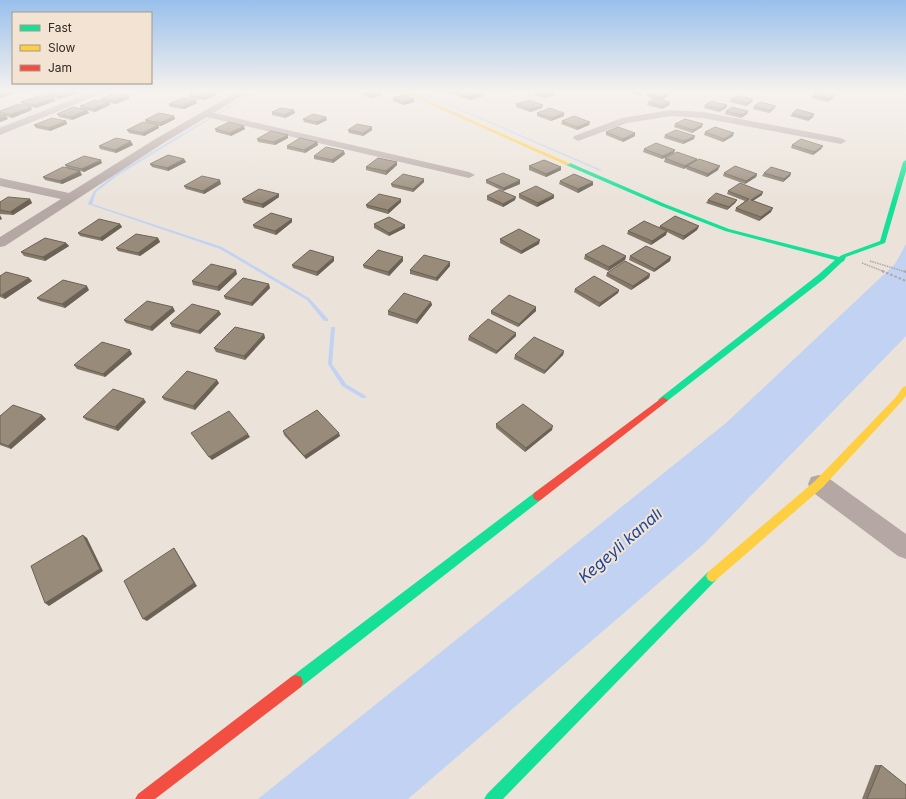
<svg xmlns="http://www.w3.org/2000/svg" width="906" height="799" viewBox="0 0 906 799" font-family="Inter,sans-serif">
<rect width="100%" height="100%" fill="#ebe3da"/>
<!-- water -->
<path fill="#c1d2f2" d="M906 244V336L704 544 408 799H258L726 423 895 264Z"/>
<g fill="none" stroke-linecap="round" stroke-linejoin="round">
<!-- stream -->
<g fill="#c1d2f2" fill-rule="evenodd">
<path d="M92 91H95L0 129V127Z"/>
<path d="M254 91H257L216 116 214 115Z"/>
<path d="M416 91H419L602 170 600 171Z"/>
<path d="M210 117 212 118 117 176 96 192 92 204 222 247 309 298 328 319V321H324L307 300 220 249 88 204 94 191 115 174Z"/>
<path d="M331 327H335V328L332 364 346 384 366 396V398H362L342 386 328 364Z"/>
</g>
<!-- path-far1 -->
<g stroke="#b0a5a2" stroke-width="1.5" stroke-dasharray="1.5 1" stroke-linecap="butt">
<path d="M870 261 906 272"/>
<path d="M862 263 885 272"/>
</g>
<!-- path -->
<g stroke="#b0a5a2" stroke-width="2" stroke-dasharray="2.5 2" stroke-linecap="butt">
<path d="M882 271 906 281"/>
<path d="M904 271 906 272"/>
</g>
<!-- street -->
<g fill="#b5a7a4" fill-rule="evenodd">
<path d="M96 91H108L0 135V128Z"/>
<path d="M239 91H249L214 113 469 172 475 175 469 178 207 117 165 142 5 246 0 247V237L61 199 0 186V178L69 193 157 138Z"/>
<path d="M671 110 703 112 841 138 846 141 841 144 703 118 671 116 627 123 578 141 573 138 574 136 622 118Z"/>
<path d="M819 475 827 477 906 534V559L898 556 811 491 808 484 811 477Z"/>
</g>
<!-- fast -->
<g fill="#16e098" fill-rule="evenodd">
<path d="M906 160V171L885 243 846 257 844 261 842 262 824 279 666 402H660L658 400 660 398 818 275 835 260 725 231 661 206 566 165V163H570L665 204 729 229 839 257 842 255 880 241 903 162Z"/>
<path d="M538 491 542 493 543 496 542 499 301 687 296 689 291 687 289 682 291 677 534 493Z"/>
<path d="M712 570 716 572 718 576 716 580 503 799H484L487 794 708 572Z"/>
</g>
<!-- slow -->
<g fill="#ffcf43" fill-rule="evenodd">
<path d="M400 91H406L571 164 566 165Z"/>
<path d="M906 386V396L902 401 823 487 716 580 712 582 708 580 706 576 708 572 815 481 896 397 903 387Z"/>
</g>
<!-- jam -->
<g fill="#f24e42" fill-rule="evenodd">
<path d="M663 397 668 400 666 402 542 499 538 501 534 499 533 496 534 493Z"/>
<path d="M296 675 301 677 303 682 301 687 155 799H135L138 794 291 677Z"/>
</g>
</g>
<!-- wall -->
<g fill="#847869">
<path d="M443 91H477L483 93V96L470 100 458 96V94L454 95Z"/>
<path d="M626 91H646L638 95Z"/>
<path d="M361 92 382 95 371 98 361 94Z"/>
<path d="M534 92 555 95 546 98 534 95Z"/>
<path d="M78 93 60 99 54 98 55 101 36 108 23 105 21 102 47 97 46 94Z"/>
<path d="M647 94H668L667 97 661 100 670 102 669 105 662 109 647 105 648 102 655 99 647 96Z"/>
<path d="M189 95H216L204 100 190 98Z"/>
<path d="M813 95 833 98 828 102 812 98Z"/>
<path d="M130 98 116 104 109 103 110 105 95 112 81 109 80 106 102 101 101 99Z"/>
<path d="M393 98 414 99V102L403 105 393 101Z"/>
<path d="M731 99H753L752 102 746 106 730 102Z"/>
<path d="M197 103 184 109 170 107 169 104Z"/>
<path d="M516 104 543 105 542 108 530 112 516 107Z"/>
<path d="M705 105H727L726 108 719 112 704 108Z"/>
<path d="M754 106 774 109 769 113 753 109Z"/>
<path d="M31 107 32 110 12 118 6 116 8 119 0 122V111Z"/>
<path d="M87 110 89 113 72 120 59 117 57 114Z"/>
<path d="M294 110 295 113 285 118 272 115V112Z"/>
<path d="M726 111H748L747 114 741 118 725 114Z"/>
<path d="M537 113 564 116 551 121 537 116Z"/>
<path d="M792 114 813 117 808 121 790 116Z"/>
<path d="M174 116 175 119 161 126H158L159 128 144 136 129 133 127 130 146 123 145 120Z"/>
<path d="M303 119 327 120 317 125 304 122Z"/>
<path d="M66 121 67 124 50 131 36 128 34 125Z"/>
<path d="M562 121 590 122 589 125 577 130 561 124Z"/>
<path d="M675 124 702 127 692 133 674 127Z"/>
<path d="M372 127V130L363 136 349 133 348 130Z"/>
<path d="M215 129H245L231 136 216 132Z"/>
<path d="M606 132 635 133V136L623 142 606 135Z"/>
<path d="M705 132 733 136 723 142 704 135Z"/>
<path d="M665 135 694 139 683 144 664 138Z"/>
<path d="M288 138 275 145 258 142 257 139Z"/>
<path d="M317 142 318 145 305 153 287 149V146Z"/>
<path d="M133 145 116 153 100 149 99 146Z"/>
<path d="M792 145 823 146 821 149 813 155 791 148Z"/>
<path d="M644 149 674 153 662 159 643 152Z"/>
<path d="M345 154 333 163 314 159V156Z"/>
<path d="M665 158 697 159 696 161 718 170 707 177 686 169 687 167 684 169 664 162Z"/>
<path d="M184 159 186 162 168 171 152 167 150 164Z"/>
<path d="M102 163 84 172 67 168 65 165Z"/>
<path d="M397 165 386 175 366 170V167Z"/>
<path d="M529 166 561 170 546 177 529 170Z"/>
<path d="M724 173 757 174 756 177 745 184 723 176Z"/>
<path d="M764 173H791L790 176 783 182 762 176Z"/>
<path d="M82 175 62 184 45 180 43 177Z"/>
<path d="M424 179V182L413 192 392 187 391 184Z"/>
<path d="M486 180 520 184 503 191 486 183Z"/>
<path d="M560 181 593 185 578 193 559 184Z"/>
<path d="M221 184 204 194 186 189 184 186Z"/>
<path d="M728 191 762 195 753 201 771 212 759 221 735 211 736 208 745 201 727 194Z"/>
<path d="M279 194V197L263 208 244 203 242 199Z"/>
<path d="M519 194 554 198 537 207 519 198Z"/>
<path d="M487 196 515 200 503 207 487 200Z"/>
<path d="M30 199 32 203 13 215 0 214V202Z"/>
<path d="M708 200H737L735 203 727 210 706 203Z"/>
<path d="M401 202 388 214 367 208 366 205Z"/>
<path d="M292 219V222L276 235 254 228 253 225Z"/>
<path d="M120 224 122 227 102 241 80 236 78 233Z"/>
<path d="M374 224 405 228 389 236 374 228Z"/>
<path d="M660 226H699L697 230 683 240 667 232 666 235 651 245 627 234 628 231 659 228Z"/>
<path d="M158 238 160 242 140 256 118 251 116 248Z"/>
<path d="M500 239 539 244 521 254 500 243Z"/>
<path d="M66 243 69 246 45 261 24 256 21 252Z"/>
<path d="M585 255 626 256 625 260 608 271 584 259Z"/>
<path d="M630 256 671 257 670 261 654 272 629 260Z"/>
<path d="M403 257V261L389 276 364 268 363 265Z"/>
<path d="M334 261 317 276 293 268 292 265Z"/>
<path d="M450 266 437 281 410 274V270Z"/>
<path d="M607 273 650 274 649 278 631 290 606 276Z"/>
<path d="M237 274 219 291 193 285 192 281Z"/>
<path d="M0 276 29 278 32 281 5 299 0 297Z"/>
<path d="M270 288 252 306 225 299 224 296Z"/>
<path d="M575 289 619 290 618 293 599 307 574 292Z"/>
<path d="M89 290 65 308 40 301 37 298Z"/>
<path d="M431 302 432 305 417 324 388 315V311Z"/>
<path d="M536 307V311L518 327 491 314V311Z"/>
<path d="M175 311 152 331 126 323 124 320Z"/>
<path d="M219 311 221 314 200 334 172 327 170 323Z"/>
<path d="M516 333V336L496 354 468 340 469 336Z"/>
<path d="M264 334 265 338 245 360 216 352 214 348Z"/>
<path d="M130 350 132 354 105 377 77 369 74 365Z"/>
<path d="M564 351 563 355 544 374 514 359 515 355Z"/>
<path d="M219 383 195 410 164 400 162 397Z"/>
<path d="M146 402 118 431 86 420 83 417Z"/>
<path d="M42 415 46 419 11 449 0 445V416Z"/>
<path d="M496 424 552 430 525 452 496 428Z"/>
<path d="M283 431 340 436 306 459 284 435Z"/>
<path d="M875 765H881L906 799H862Z"/>
</g>
<!-- shaded-wall -->
<g fill="#6b6155">
<path d="M11 91H14L15 93 0 98V95Z"/>
<path d="M73 91H77L78 93 60 99 58 97Z"/>
<path d="M458 91H467L458 93V94L454 95V92Z"/>
<path d="M641 91H646L638 95 639 92Z"/>
<path d="M215 92 216 95 204 100 203 98Z"/>
<path d="M381 92 382 95 371 98 370 95Z"/>
<path d="M555 92V95L546 98 547 96Z"/>
<path d="M483 93V96L470 100V97Z"/>
<path d="M668 94 667 97 661 100V97Z"/>
<path d="M129 95 130 98 116 104 114 101Z"/>
<path d="M834 95 833 98 828 102 830 99Z"/>
<path d="M54 98 55 101 36 108 34 105Z"/>
<path d="M414 99V102L403 105V102Z"/>
<path d="M753 99 752 102 746 106 747 103Z"/>
<path d="M196 100 197 103 184 109 183 106Z"/>
<path d="M109 102 110 105 95 112 93 109Z"/>
<path d="M670 102 669 105 662 109 663 106Z"/>
<path d="M543 105 542 108 530 112V109Z"/>
<path d="M727 105 726 108 719 112 720 109Z"/>
<path d="M776 106 774 109 769 113 770 110Z"/>
<path d="M31 107 32 110 12 118 10 115Z"/>
<path d="M87 110 89 113 72 120 71 117Z"/>
<path d="M294 110 295 113 285 118 284 115Z"/>
<path d="M748 111 747 114 741 118 742 115Z"/>
<path d="M564 113V116L551 121 552 118Z"/>
<path d="M814 114 813 117 808 121 809 118Z"/>
<path d="M6 116 8 119 0 122V118Z"/>
<path d="M174 116 175 119 161 126 160 123Z"/>
<path d="M326 117 327 120 317 125V122Z"/>
<path d="M66 121 67 124 50 131 49 128Z"/>
<path d="M590 122 589 125 577 130V127Z"/>
<path d="M703 124 702 127 692 133 693 130Z"/>
<path d="M158 125 159 128 144 136 143 133Z"/>
<path d="M244 126 245 129 231 136 230 133Z"/>
<path d="M372 127V130L363 136V133Z"/>
<path d="M635 133V136L623 142V139Z"/>
<path d="M734 133 733 136 723 142 724 139Z"/>
<path d="M288 135V138L275 145 274 142Z"/>
<path d="M695 136 694 139 683 144 684 141Z"/>
<path d="M131 141 133 145 116 153 115 150Z"/>
<path d="M317 142 318 145 305 153 304 150Z"/>
<path d="M823 146 821 149 813 155 814 152Z"/>
<path d="M675 150 674 153 662 159 663 156Z"/>
<path d="M344 151 345 154 333 163 332 160Z"/>
<path d="M184 159 186 162 168 171 167 168Z"/>
<path d="M697 159 696 162 687 166V167L684 169 685 166Z"/>
<path d="M101 160 102 163 84 172 82 169Z"/>
<path d="M397 162V165L386 175V171Z"/>
<path d="M720 166 718 170 707 177 708 174Z"/>
<path d="M561 167V170L546 177V174Z"/>
<path d="M80 171 82 175 62 184 60 181Z"/>
<path d="M791 173 790 176 783 182 784 179Z"/>
<path d="M757 174 756 177 745 184 746 181Z"/>
<path d="M424 179V182L413 192V189Z"/>
<path d="M220 180 221 184 204 194 203 191Z"/>
<path d="M520 180V184L503 191 504 188Z"/>
<path d="M593 182V185L578 193V189Z"/>
<path d="M763 192 762 195 749 203 751 200Z"/>
<path d="M279 194V197L263 208 262 204Z"/>
<path d="M554 195V198L537 207 538 203Z"/>
<path d="M516 197 515 200 503 207V204Z"/>
<path d="M30 199 32 203 13 215 10 212Z"/>
<path d="M401 199V202L388 214V210Z"/>
<path d="M737 200 735 203 727 210 729 207Z"/>
<path d="M773 208 771 212 759 221 761 217Z"/>
<path d="M0 215 2 219 0 220Z"/>
<path d="M292 219V222L276 235 275 231Z"/>
<path d="M120 224 122 227 102 241 100 238Z"/>
<path d="M405 225V228L389 236V233Z"/>
<path d="M699 226 697 230 683 240 684 236Z"/>
<path d="M667 231 666 235 651 245 652 241Z"/>
<path d="M158 238 160 242 140 256 138 253Z"/>
<path d="M540 240 539 244 521 254V251Z"/>
<path d="M66 243 69 246 45 261 43 257Z"/>
<path d="M626 256 625 260 608 271 609 267Z"/>
<path d="M334 257V261L317 276V272Z"/>
<path d="M403 257V261L389 276 388 272Z"/>
<path d="M671 257 670 261 654 272 655 269Z"/>
<path d="M450 262V266L437 281 436 278Z"/>
<path d="M236 270 237 274 219 291 217 287Z"/>
<path d="M650 274 649 278 631 290 633 286Z"/>
<path d="M29 278 32 281 5 299 2 295Z"/>
<path d="M269 284 270 288 252 306 251 303Z"/>
<path d="M87 286 89 290 65 308 62 304Z"/>
<path d="M619 290 618 293 599 307 600 303Z"/>
<path d="M431 302 432 305 417 324 416 320Z"/>
<path d="M173 307 175 311 152 331 150 327Z"/>
<path d="M536 307V311L518 327 519 324Z"/>
<path d="M219 311 221 314 200 334 198 331Z"/>
<path d="M516 333V336L496 354 497 351Z"/>
<path d="M264 334 265 338 245 360 244 356Z"/>
<path d="M130 350 132 354 105 377 103 374Z"/>
<path d="M564 351 563 355 544 374 545 371Z"/>
<path d="M217 380 219 383 195 410 193 406Z"/>
<path d="M144 399 146 402 118 431 115 427Z"/>
<path d="M42 415 46 419 11 449 8 446Z"/>
<path d="M553 426 552 430 525 452 526 448Z"/>
<path d="M339 433 340 436 306 459 304 456Z"/>
<path d="M248 434 250 437 212 460 209 457Z"/>
<path d="M83 535 87 538 103 571 49 606 45 603Z"/>
<path d="M174 548 176 551 197 586 147 621 143 619Z"/>
</g>
<!-- building -->
<g fill="#998b7a" stroke="#6b6155">
<path d="M0 91H11L0 95Z"/>
<path d="M54 91H73L58 97 46 94Z"/>
<path d="M198 91H211L215 92 203 98 189 95Z"/>
<path d="M362 91H379L381 92 370 95 361 92Z"/>
<path d="M450 91H458L454 92Z"/>
<path d="M463 91H477L483 93 470 97 458 93Z"/>
<path d="M536 91H551L555 92 547 96 534 92Z"/>
<path d="M652 91H658L668 94 661 97 647 94Z"/>
<path d="M818 91 834 95 830 99 813 95Z"/>
<path d="M115 93 129 95 114 101 101 99Z"/>
<path d="M41 95 54 98 34 105 21 102Z"/>
<path d="M404 95 414 99 403 102 393 98Z"/>
<path d="M737 96 753 99 747 103 731 99Z"/>
<path d="M182 98 196 100 183 106 169 104Z"/>
<path d="M655 98 670 102 663 106 648 102Z"/>
<path d="M95 100 109 102 93 109 80 106Z"/>
<path d="M529 100 543 105 530 109 516 104Z"/>
<path d="M711 101 727 105 720 109 705 105Z"/>
<path d="M760 102 776 106 770 110 754 106Z"/>
<path d="M18 104 31 107 10 115 0 112V111Z"/>
<path d="M73 107 87 110 71 117 57 114Z"/>
<path d="M732 107 748 111 742 115 726 111Z"/>
<path d="M281 108 294 110 284 115 272 112Z"/>
<path d="M550 108 564 113 552 118 537 113Z"/>
<path d="M797 109 814 114 809 118 792 114Z"/>
<path d="M159 113 174 116 160 123 145 120Z"/>
<path d="M313 114 326 117 317 122 303 119Z"/>
<path d="M0 115 6 116 0 118Z"/>
<path d="M574 116 590 122 577 127 562 121Z"/>
<path d="M52 118 66 121 49 128 34 125Z"/>
<path d="M685 119 703 124 693 130 675 124Z"/>
<path d="M143 122 158 125 143 133 127 130Z"/>
<path d="M229 122 244 126 230 133 215 129Z"/>
<path d="M357 124 372 127 363 133 348 130Z"/>
<path d="M618 127 635 133 623 139 606 132Z"/>
<path d="M715 127 734 133 724 139 705 132Z"/>
<path d="M676 130 695 136 684 141 665 135Z"/>
<path d="M271 131 288 135 274 142 257 139Z"/>
<path d="M116 138 131 141 115 150 99 146Z"/>
<path d="M300 138 317 142 304 150 287 146Z"/>
<path d="M801 139 823 146 814 152 792 145Z"/>
<path d="M656 143 675 150 663 156 644 149Z"/>
<path d="M326 147 344 151 332 160 314 156Z"/>
<path d="M677 152 697 159 685 166 665 158Z"/>
<path d="M168 155 184 159 167 168 150 164Z"/>
<path d="M84 156 101 160 82 169 65 165Z"/>
<path d="M378 158 397 162 386 171 366 167Z"/>
<path d="M699 159 720 166 708 174 687 166Z"/>
<path d="M544 160 561 167 546 174 529 166Z"/>
<path d="M735 166 757 174 746 181 724 173Z"/>
<path d="M63 167 80 171 60 181 43 177Z"/>
<path d="M771 167 791 173 784 179 764 173Z"/>
<path d="M503 173 520 180 504 188 486 180Z"/>
<path d="M403 174 424 179 413 189 391 184Z"/>
<path d="M574 174 593 182 578 189 560 181Z"/>
<path d="M202 176 220 180 203 191 184 186Z"/>
<path d="M740 183 763 192 751 200 773 208 761 217 736 208 749 199 728 191Z"/>
<path d="M536 186 554 195 538 203 519 194Z"/>
<path d="M259 189 279 194 262 204 242 199Z"/>
<path d="M499 190 516 197 503 204 487 196Z"/>
<path d="M716 193 737 200 729 207 708 200Z"/>
<path d="M379 194 401 199 388 210 366 205Z"/>
<path d="M8 197 30 199 10 212 0 210V202Z"/>
<path d="M271 213 292 219 275 231 253 225Z"/>
<path d="M675 216 699 226 684 236 660 226Z"/>
<path d="M389 217 405 225 389 233 374 224Z"/>
<path d="M99 219 120 224 100 238 78 233Z"/>
<path d="M644 221 667 231 652 241 628 231Z"/>
<path d="M519 229 540 240 521 251 500 239Z"/>
<path d="M136 234 158 238 138 253 116 248Z"/>
<path d="M45 238 66 243 43 257 21 252Z"/>
<path d="M603 245 626 256 609 267 585 255Z"/>
<path d="M646 246 671 257 655 269 630 256Z"/>
<path d="M310 250 334 257 317 272 292 265Z"/>
<path d="M378 250 403 257 388 272 363 265Z"/>
<path d="M424 255 450 262 436 278 410 270Z"/>
<path d="M625 261 650 274 633 286 607 273Z"/>
<path d="M211 264 236 270 217 287 192 281Z"/>
<path d="M6 272 29 278 2 295H0V276Z"/>
<path d="M594 276 619 290 600 303 575 289Z"/>
<path d="M243 278 269 284 251 303 224 296Z"/>
<path d="M63 280 87 286 62 304 37 298Z"/>
<path d="M404 293 431 302 416 320 388 311Z"/>
<path d="M509 295 536 307 519 324 491 311Z"/>
<path d="M147 301 173 307 150 327 124 320Z"/>
<path d="M192 304 219 311 198 331 170 323Z"/>
<path d="M488 319 516 333 497 351 469 336Z"/>
<path d="M235 327 264 334 244 356 214 348Z"/>
<path d="M534 337 564 351 545 371 515 355Z"/>
<path d="M102 342 130 350 103 374 74 365Z"/>
<path d="M187 371 217 380 193 406 162 397Z"/>
<path d="M113 389 144 399 115 427 83 417Z"/>
<path d="M523 404 553 426 526 448 496 424Z"/>
<path d="M13 405 42 415 8 446 0 443V416Z"/>
<path d="M317 410 339 433 304 456 283 431Z"/>
<path d="M229 411 248 434 209 457 191 433Z"/>
<path d="M83 535 100 569 45 603 31 566Z"/>
<path d="M174 548 194 583 143 619 124 581Z"/>
<path d="M881 765 906 785V799H867Z"/>
</g>
<!-- sky -->
<linearGradient id="sky" x2="0" y2="1"><stop stop-color="#98c0ec"/><stop offset="0.45" stop-color="#f6f2ee"/><stop offset="1" stop-color="#f6f2ee" stop-opacity="0"/></linearGradient>
<rect width="906" height="203" fill="url(#sky)"/>
<g text-anchor="middle" stroke-width="4" stroke-linejoin="round" paint-order="stroke">
<!-- near-water labels -->
<g font-size="16" font-style="italic" fill="#1645a2" stroke="#f3e3d2">
<text transform="translate(620 545) rotate(-41)" y="6">Kegeyli kanalı</text>
</g>
</g>
<!-- legend -->
<rect x="12" y="12" width="140" height="72" fill="#f3e3d2" stroke="#a5998c"/>
<rect x="20" y="25" width="20" height="6" fill="#16e098" stroke="#a5998c"/>
<text x="48" y="32" font-size="12" fill="#302a24">Fast</text>
<rect x="20" y="45" width="20" height="6" fill="#ffcf43" stroke="#a5998c"/>
<text x="48" y="52" font-size="12" fill="#302a24">Slow</text>
<rect x="20" y="65" width="20" height="6" fill="#f24e42" stroke="#a5998c"/>
<text x="48" y="72" font-size="12" fill="#302a24">Jam</text>
</svg>
